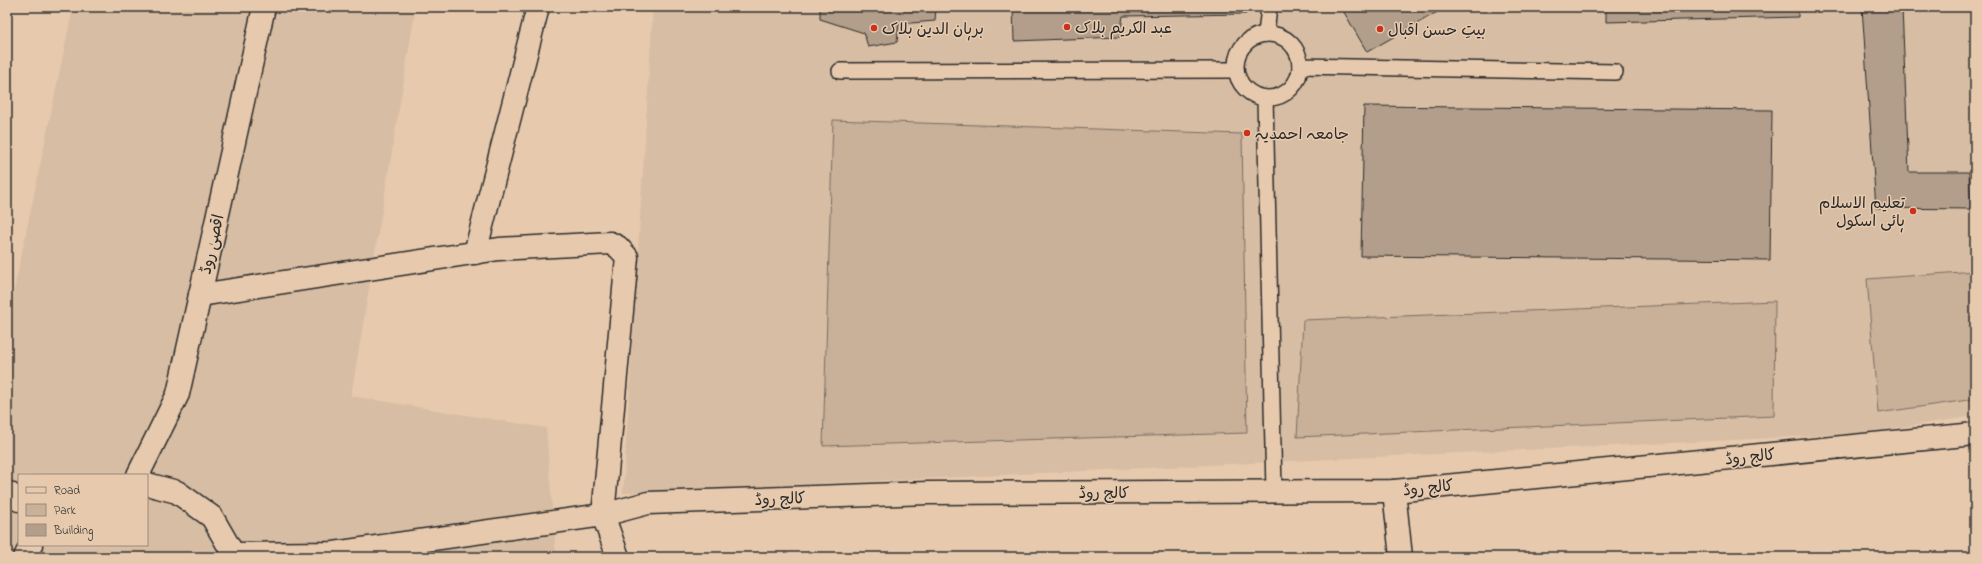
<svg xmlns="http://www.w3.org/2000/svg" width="1982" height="564" viewBox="0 0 1982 564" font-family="'Indie Flower','Playpen Sans Arabic',sans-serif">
<rect width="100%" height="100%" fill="#e7caae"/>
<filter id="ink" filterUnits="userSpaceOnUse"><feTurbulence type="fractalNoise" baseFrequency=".025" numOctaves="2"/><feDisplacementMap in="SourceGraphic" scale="8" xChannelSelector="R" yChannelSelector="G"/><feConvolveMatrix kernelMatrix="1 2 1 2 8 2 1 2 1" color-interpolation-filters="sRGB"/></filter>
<g filter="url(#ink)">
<!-- built -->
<g fill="#d7bda3" fill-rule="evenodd">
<path d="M73 7H416L351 396 546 428 556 557H7V324ZM19 475H147V545H19Z"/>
<path d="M653 7H1975V416L1857 434 623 493Z"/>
</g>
<!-- green -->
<g fill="#c8b099" stroke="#7a6e62">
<path d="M833 120 1242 134 1247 433 823 446Z"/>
<path d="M1975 271V399L1878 413 1867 279Z"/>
<path d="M1775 301 1774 416 1297 437 1303 320Z"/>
</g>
<!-- building -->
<g fill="#b29e8a" stroke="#2b2b2b">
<path d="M820 7H936L935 21 899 24 897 42 868 47 864 33 820 19Z"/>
<path d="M1013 7H1247L1246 14 1123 16 1120 37 1014 41Z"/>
<path d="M1341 7H1446L1367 52Z"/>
<path d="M1606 7H1798V17L1606 22Z"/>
<path d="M1862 7H1924L1902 8 1909 172H1969L1971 209 1876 208Z"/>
<path d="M1975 57V122L1974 120Z"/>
<path d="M1364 106 1772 110 1770 260 1361 256Z"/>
</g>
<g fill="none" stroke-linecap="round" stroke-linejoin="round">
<!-- service casing -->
<g stroke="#2b2b2b" stroke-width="18">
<g id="service">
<circle cx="1268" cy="66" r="32"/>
<path d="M1266 34 1269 7"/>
<path d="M1300 66 1615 72"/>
<path d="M840 71 1236 70"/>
<path d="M1265 98 1274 491"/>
</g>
</g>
<!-- minor casing -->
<g stroke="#2b2b2b" stroke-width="25">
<g id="minor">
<path d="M475 253 538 7"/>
<path d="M200 295 499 249 610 243 618 247 627 257 603 515 618 557"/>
<path d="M1394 491 1401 557"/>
</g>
</g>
<!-- tertiary casing -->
<g stroke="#2b2b2b" stroke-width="25">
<path id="tertiary" d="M7 492 19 500"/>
</g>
<!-- secondary casing -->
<g stroke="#2b2b2b" stroke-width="25">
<g id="secondary">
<path d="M138 475 178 394 264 7"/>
<path d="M147 484 177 492 212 517 235 557"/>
<path d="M234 554 334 553 603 515 648 503 928 493 1394 491 1975 434"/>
<path d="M25 557 31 545"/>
</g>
</g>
<!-- service -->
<use href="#service" stroke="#e7caae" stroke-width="15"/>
<!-- minor -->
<use href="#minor" stroke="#e7caae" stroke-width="22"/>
<!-- tertiary -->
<use href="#tertiary" stroke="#e7caae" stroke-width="22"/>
<!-- secondary -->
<use href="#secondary" stroke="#e7caae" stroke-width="22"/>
</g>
</g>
<!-- markers -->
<g fill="#c8321e" stroke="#e7caae" stroke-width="1.5">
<circle cx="1067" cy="27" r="4"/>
<circle cx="874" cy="28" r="4"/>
<circle cx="1380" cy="29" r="4"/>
<circle cx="1247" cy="133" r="4"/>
<circle cx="1913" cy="211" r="4"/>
</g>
<g text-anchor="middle" stroke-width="3" stroke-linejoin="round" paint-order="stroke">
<!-- poi labels -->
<g font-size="16" fill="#2b2b2b" stroke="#e7caae" text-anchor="start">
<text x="1075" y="33">عبد الکریم بلاک</text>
<text x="882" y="34">برہان الدین بلاک</text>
<text x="1388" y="35">بیتِ حسن اقبال</text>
<text x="1255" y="139">جامعہ احمدیہ</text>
<text x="1905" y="208" text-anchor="end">تعلیم الاسلام<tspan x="1905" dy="18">ہائی اسکول</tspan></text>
</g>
<!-- street labels -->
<g font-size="16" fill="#2b2b2b" stroke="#e7caae">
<text transform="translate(211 244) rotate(-77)" y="6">اقصیٰ روڈ</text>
<text transform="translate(1750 456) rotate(-6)" y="6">کالج روڈ</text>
<text transform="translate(1428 487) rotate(-6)" y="6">کالج روڈ</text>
<text x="1104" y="498">کالج روڈ</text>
<text transform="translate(780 498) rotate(-2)" y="6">کالج روڈ</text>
</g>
</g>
<!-- margin -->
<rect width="1982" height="564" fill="none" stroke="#e7caae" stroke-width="24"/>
<rect x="12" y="12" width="1958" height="540" fill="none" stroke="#2b2b2b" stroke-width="1.5" filter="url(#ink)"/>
<!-- legend -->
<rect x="18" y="474" width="130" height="72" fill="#e7caae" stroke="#9c8a7a"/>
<rect x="26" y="487" width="20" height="6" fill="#e7caae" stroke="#9c8a7a"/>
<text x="54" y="494" font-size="12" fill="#2b2b2b">Road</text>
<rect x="26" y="504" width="20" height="12" fill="#c8b099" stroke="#9c8a7a"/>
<text x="54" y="514" font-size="12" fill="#2b2b2b">Park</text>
<rect x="26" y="524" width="20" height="12" fill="#b29e8a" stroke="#9c8a7a"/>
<text x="54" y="534" font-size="12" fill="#2b2b2b">Building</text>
</svg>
